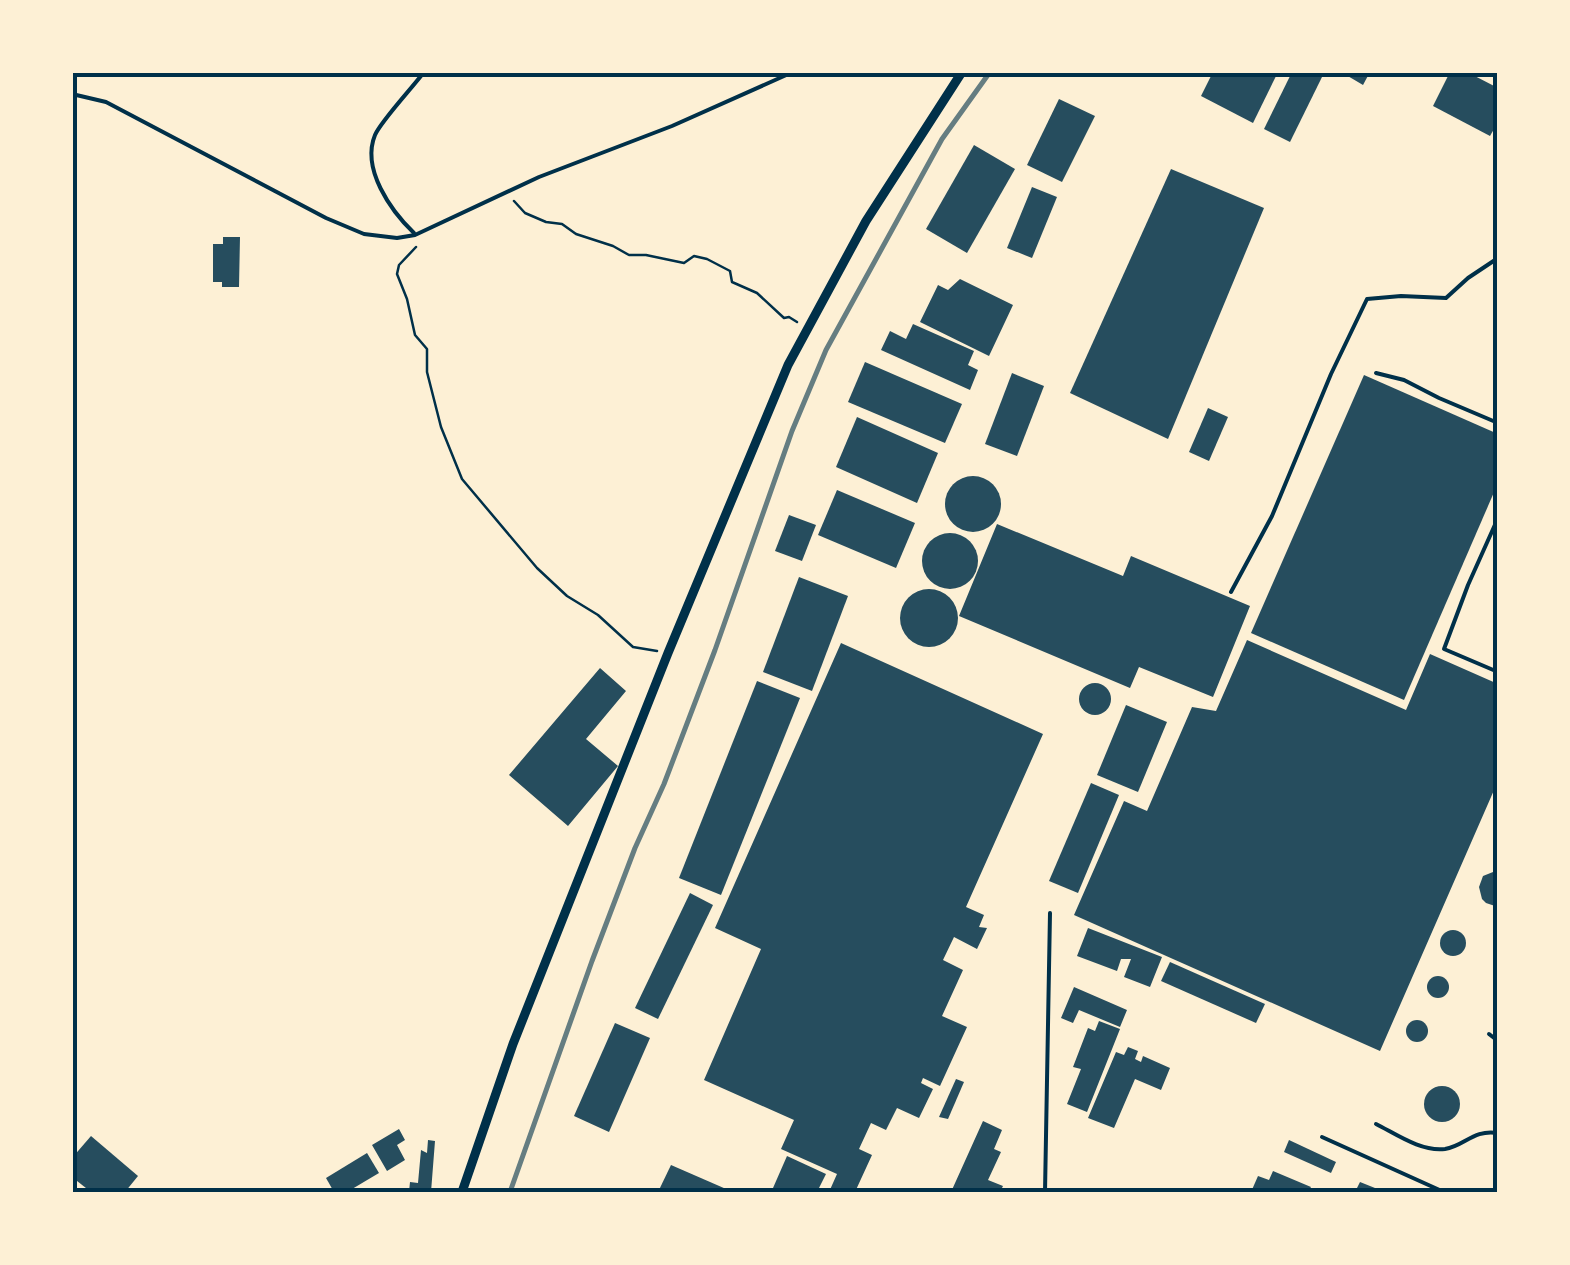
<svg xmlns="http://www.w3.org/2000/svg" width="1570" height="1265" viewBox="0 0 1570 1265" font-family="'Open Sans',sans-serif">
<rect width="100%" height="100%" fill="#fdf0d5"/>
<!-- building -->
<g fill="#264d5e">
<path d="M1213 72H1278L1253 123 1201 96Z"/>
<path d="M1292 72H1317L1323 75 1290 142 1264 129Z"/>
<path d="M1341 72H1370L1363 85Z"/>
<path d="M1450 72H1467L1498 88V122L1490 136 1433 106Z"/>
<path d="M1059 99 1095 116 1062 182 1027 165Z"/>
<path d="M974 145 1015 169 967 253 926 229Z"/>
<path d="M1171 169 1264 208 1168 439 1070 393Z"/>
<path d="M1032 187 1057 197 1032 258 1007 248Z"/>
<path d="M223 237H240L239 287H222V282H213V244H223Z"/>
<path d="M960 279 1013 305 989 356 920 322 938 285 948 290Z"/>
<path d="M913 324 974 351 968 365 978 370 970 390 881 350 890 331 906 339Z"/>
<path d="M865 362 962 404 945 443 848 402Z"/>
<path d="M1012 373 1044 386 1017 456 985 444Z"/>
<path d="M1364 375 1498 434V483L1404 700 1251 633Z"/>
<path d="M1208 408 1228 417 1209 461 1189 452Z"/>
<path d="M857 417 938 453 917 503 836 467Z"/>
<circle cx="973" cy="504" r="28"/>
<path d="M837 490 915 523 896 568 818 535Z"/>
<path d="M789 515 816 525 802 561 775 551Z"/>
<path d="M997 524 1123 576 1131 556 1250 606 1213 697 1139 667 1130 688 959 616Z"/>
<circle cx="950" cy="561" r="28"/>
<path d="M799 577 848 596 812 691 763 672Z"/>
<circle cx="929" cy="618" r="29"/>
<path d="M1247 640 1406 710 1430 654 1498 684V781L1380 1051 1074 915 1124 801 1147 811 1192 707 1216 711Z"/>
<path d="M841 643 1043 734 966 907 984 915 979 927 987 928 977 949 954 937 943 960 963 970 942 1016 967 1027 940 1086 923 1078 921 1083 933 1089 919 1118 897 1108 886 1130 871 1123 859 1149 872 1155 855 1192H829L837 1174 781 1149 794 1120 704 1080 761 949 715 928Z"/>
<path d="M600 668 626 691 586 739 618 766 568 826 509 775Z"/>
<path d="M757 681 800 698 721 895 679 878Z"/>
<circle cx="1095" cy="699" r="16"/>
<path d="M1126 705 1167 722 1138 792 1097 775Z"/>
<path d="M1091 783 1119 795 1078 893 1049 881Z"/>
<path d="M1498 870V907L1486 903 1482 899 1479 887 1483 876Z"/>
<path d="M690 893 713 905 658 1019 635 1008Z"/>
<path d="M1088 928 1162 957 1150 987 1124 977 1131 959H1121L1117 971 1077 956Z"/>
<circle cx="1453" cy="943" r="13"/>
<path d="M1170 962 1265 1004 1256 1023 1161 981Z"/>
<circle cx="1438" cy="987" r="11"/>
<path d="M1074 987 1127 1010 1120 1027 1079 1010 1073 1023 1061 1018Z"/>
<circle cx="1417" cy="1031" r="11"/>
<path d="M1099 1021 1120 1029 1087 1112 1067 1104 1081 1069 1073 1067 1088 1028 1095 1031Z"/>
<path d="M615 1023 650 1038 609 1132 574 1116Z"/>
<path d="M1128 1047 1138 1051 1135 1059 1141 1062 1143 1056 1170 1068 1161 1090 1135 1079 1114 1128 1088 1118 1116 1052 1124 1055Z"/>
<path d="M956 1079 964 1082 948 1119 939 1117Z"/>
<circle cx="1442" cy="1104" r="18"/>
<path d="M983 1121 1002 1130 994 1149 1001 1152 988 1180 1003 1186 1000 1192H951Z"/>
<path d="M399 1129 405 1140 397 1145 405 1160 387 1171 372 1145Z"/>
<path d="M91 1136 138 1176 125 1192H91L72 1177V1158Z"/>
<path d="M428 1140 435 1141 431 1192H409L410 1182 418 1183 421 1150 427 1153Z"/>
<path d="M1289 1140 1336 1162 1331 1173 1284 1152Z"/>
<path d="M367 1153 379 1173 347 1192H334L326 1178Z"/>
<path d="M787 1156 826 1174 817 1192H783L773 1188Z"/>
<path d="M671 1165 733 1192H658Z"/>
<path d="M1273 1171 1311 1187 1308 1192H1251L1258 1176 1269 1180Z"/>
<path d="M1360 1182 1385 1192H1355Z"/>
</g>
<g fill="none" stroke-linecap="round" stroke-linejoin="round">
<!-- path -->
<g stroke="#003049" stroke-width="2.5">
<path d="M514 201 525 213 546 222 562 224 576 234 613 246 629 255H646L684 263 694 256 707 259 730 271 732 282 757 293 784 318 789 317 797 322"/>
<path d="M416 247 399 265 397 274 407 299 415 335 427 349V372L441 427 462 479 537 568 567 596 598 615 633 647 657 651"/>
</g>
<!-- service -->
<g stroke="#003049" stroke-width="4">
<path d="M72 94 106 102 326 218 364 234 397 238 415 235 539 177 672 126 793 72"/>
<path d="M414 233C391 211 361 169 375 135 381 121 413 87 424 72"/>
<path d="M1376 373 1404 380 1439 398 1498 423"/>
<path d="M1498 518 1468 585 1444 649 1498 672"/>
<path d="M1231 592 1272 516 1331 374 1367 299 1401 296 1446 298 1468 278 1498 258"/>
<path d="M1489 1034 1498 1041"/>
<path d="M1376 1124C1396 1134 1421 1152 1445 1149 1465 1146 1473 1129 1498 1133"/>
<path d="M1322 1137 1444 1192"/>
<path d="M1045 1192 1050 913"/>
</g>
<!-- minor -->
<path stroke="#003049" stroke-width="9" d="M462 1192 513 1044 668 653 788 365 866 221 962 72"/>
<!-- rail -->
<path stroke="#657d81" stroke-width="5" d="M510 1192 592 961 635 848 664 784 715 650 792 431 826 350 942 139 990 72"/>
</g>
<!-- border -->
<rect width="1570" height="1265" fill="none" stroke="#fdf0d5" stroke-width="150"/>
<rect x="75" y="75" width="1420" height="1115" fill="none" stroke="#003049" stroke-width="4"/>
</svg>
